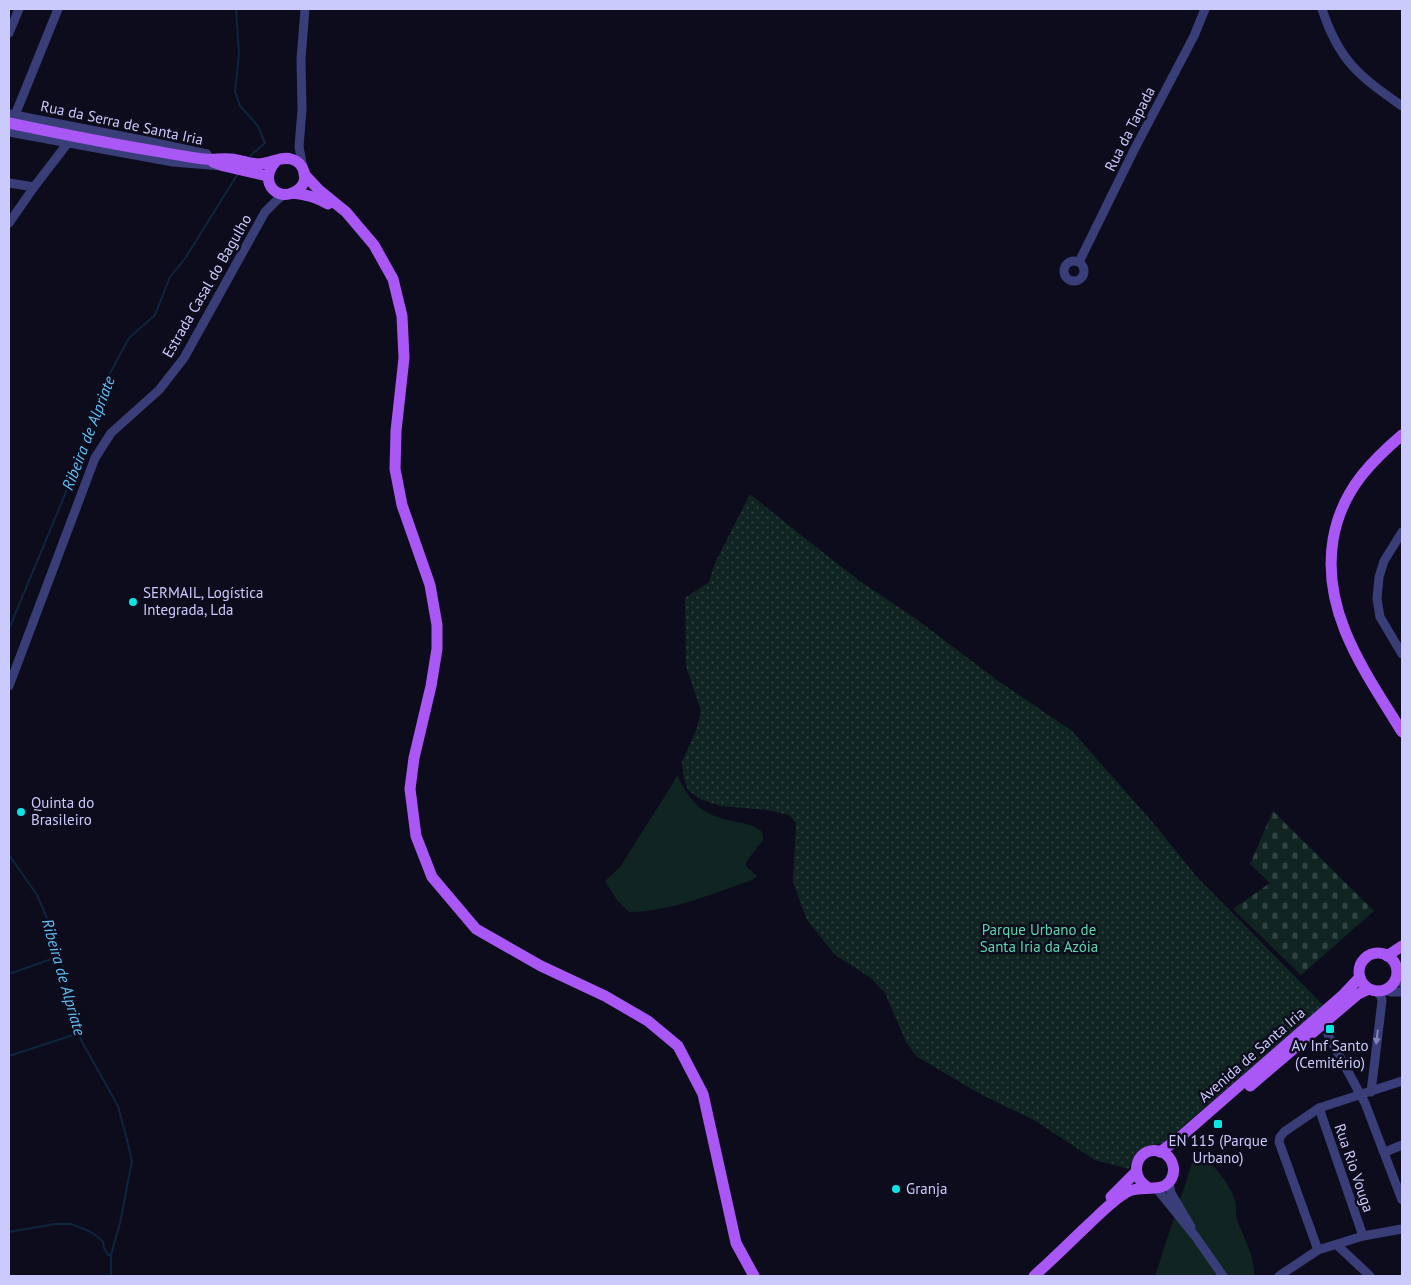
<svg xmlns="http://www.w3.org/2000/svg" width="1411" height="1285" viewBox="0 0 1411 1285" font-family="'PT Sans',sans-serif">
<defs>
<pattern id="cemetery-stones" width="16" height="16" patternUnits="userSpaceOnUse" patternTransform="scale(1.25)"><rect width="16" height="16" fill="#102522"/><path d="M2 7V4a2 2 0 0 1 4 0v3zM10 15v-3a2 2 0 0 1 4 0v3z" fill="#314343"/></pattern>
<pattern id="park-dots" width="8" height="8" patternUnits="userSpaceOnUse" patternTransform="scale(1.25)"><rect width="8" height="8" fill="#102522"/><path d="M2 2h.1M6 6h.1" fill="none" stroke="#314343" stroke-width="1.8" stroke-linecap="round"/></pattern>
</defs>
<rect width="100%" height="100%" fill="#0d0c1c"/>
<!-- grass -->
<g fill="#102522">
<path d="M677 775C691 803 700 814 732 821 743 823 753 824 762 832L763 840 746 862V866L757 876 752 880C712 894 672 911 629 912L617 900 605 881 620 867 672 785Z"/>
<path d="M1195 1154C1214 1163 1228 1181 1235 1201 1237 1207 1235 1214 1237 1220 1244 1238 1255 1257 1254 1276H1155Z"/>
</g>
<!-- cemetery -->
<path fill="url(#cemetery-stones)" d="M1273 811 1374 911 1301 975 1233 909 1270 883 1250 864Z"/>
<!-- park -->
<path fill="url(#park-dots)" d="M750 494 802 536 861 582 916 619 997 680 1072 731 1155 825 1197 877 1323 1005 1164 1143C1140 1148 1138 1145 1129 1169L1095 1160 1034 1120 982 1095 916 1056 906 1042 885 993 871 978 835 955 807 920 793 882 796 823 789 815 767 810 721 806 700 799 688 790 684 779 682 762 697 728 701 711 686 666 685 598 709 582 715 563Z"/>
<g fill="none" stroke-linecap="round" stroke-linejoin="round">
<!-- stream -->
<g stroke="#0e253e" stroke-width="2">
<path d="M236 9 239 54 235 91 240 106 258 126 265 143 251 155"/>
<path d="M9 629 78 463 102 388 129 338 155 315 170 277 186 257 237 175"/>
<path d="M9 855 37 895 53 932 64 970 69 1004 81 1040 118 1106 127 1140 132 1161 120 1223 111 1255V1276"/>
<path d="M9 974 60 956"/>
<path d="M9 1056 79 1033"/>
<path d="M9 1232 55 1224H71L89 1231 98 1237 103 1242 104 1248 108 1255H111"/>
</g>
<!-- minor -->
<g stroke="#3a3e78" stroke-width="9">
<path d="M1322 9C1339 61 1359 76 1402 106"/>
<path d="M9 33 19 9"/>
<path d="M9 114 147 141 207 154"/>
<path d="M15 115 58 9"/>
<path d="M9 132 173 162 221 166"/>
<path d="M303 168 299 147 302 109 301 59 305 9"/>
<path d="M9 183 34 187"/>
<path d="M9 223 34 187 67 144"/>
<circle cx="1074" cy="271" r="10"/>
<path d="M1079 262 1134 150 1194 36 1205 9"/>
<path d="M1402 532 1384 561 1379 577 1377 599 1380 617 1402 654"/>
<path d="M9 686 95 458 111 433 159 390 184 358 265 212 278 199 285 194"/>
<path d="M1397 974 1402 983"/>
<path d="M1383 990 1392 992H1402"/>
<path d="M1328 1035 1365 1103 1402 1200"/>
<path d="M1371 1092 1382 1001 1381 996 1376 991"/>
<path d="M1319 1108 1363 1236"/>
<path d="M1385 1152 1402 1145"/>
<path d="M1169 1182 1171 1193 1191 1227"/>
<path d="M1157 1189 1195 1236 1223 1276"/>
<path d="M1337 1245 1370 1276"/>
<path d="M1318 1250 1279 1142 1280 1137 1284 1132 1319 1108 1402 1081"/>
<path d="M1279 1276 1318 1250 1363 1236 1402 1229"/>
</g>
<!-- major -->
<g stroke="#aa58f5" stroke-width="11">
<path d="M9 123C57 133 106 143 155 151 172 154 188 157 204 159 213 160 222 158 231 159 240 160 249 163 258 164 269 164 281 156 291 159 304 162 310 180 299 189 280 205 256 183 276 161"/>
<path d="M213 162 224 166 267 176"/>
<path d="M304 174 319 190 346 212 374 245 393 279 402 316 404 358 396 431 395 469 402 505 430 585 437 625V649L431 686 414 758 410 789 416 836 432 877 476 929 541 966 605 996 648 1021 678 1046 703 1094 736 1243 754 1276"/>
<path d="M292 193C306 194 316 197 328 204"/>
<path d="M1402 435C1388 447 1374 460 1362 475 1347 494 1337 516 1333 540 1321 613 1366 673 1402 732"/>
<circle cx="1378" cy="972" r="19"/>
<path d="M1387 956 1402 946"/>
<path d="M1250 1086 1358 994 1369 989"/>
<path d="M1160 1152 1178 1139 1342 996 1360 977"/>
<path d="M1111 1197 1136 1172"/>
<path d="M1034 1276C1053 1259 1071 1241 1089 1224 1101 1213 1113 1200 1127 1192 1140 1184 1160 1194 1170 1181 1177 1171 1173 1157 1162 1152 1139 1143 1125 1175 1149 1188"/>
</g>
</g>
<!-- one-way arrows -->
<defs><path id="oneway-solid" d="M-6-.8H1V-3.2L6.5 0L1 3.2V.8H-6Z" transform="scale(1.25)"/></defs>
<use fill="#8284ba" href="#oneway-solid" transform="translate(1377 1037) rotate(97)"/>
<!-- markers -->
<g fill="#0de5e5" stroke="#0d0c1c" stroke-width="2">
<circle cx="133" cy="602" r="5"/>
<circle cx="21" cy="812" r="5"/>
<rect x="1325" y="1024" width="10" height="10" rx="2.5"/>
<rect x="1213" y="1119" width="10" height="10" rx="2.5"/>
<circle cx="896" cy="1189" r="5"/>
</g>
<g text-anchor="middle" stroke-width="5" stroke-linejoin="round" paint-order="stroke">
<!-- street labels -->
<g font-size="15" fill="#cbcafc" stroke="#0d0c1c">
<text transform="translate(122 123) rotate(12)" y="5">Rua da Serra de Santa Iria</text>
<text transform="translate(1130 129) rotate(-63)" y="5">Rua da Tapada</text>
<text transform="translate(207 286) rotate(-60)" y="5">Estrada Casal do Bagulho</text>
<text transform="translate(1252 1055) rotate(-41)" y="5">Avenida de Santa Iria</text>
<text transform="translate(1354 1168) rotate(71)" y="5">Rua Rio Vouga</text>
</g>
<!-- poi labels -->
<g font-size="15" fill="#cbcafc" stroke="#0d0c1c" text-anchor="start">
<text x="143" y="598">SERMAIL, Logística<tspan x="143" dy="17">Integrada, Lda</tspan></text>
<text x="31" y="808">Quinta do<tspan x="31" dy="17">Brasileiro</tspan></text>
<text x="1330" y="1051" text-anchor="middle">Av Inf Santo<tspan x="1330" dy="17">(Cemitério)</tspan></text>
<text x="1218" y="1146" text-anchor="middle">EN 115 (Parque<tspan x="1218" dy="17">Urbano)</tspan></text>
<text x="906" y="1194">Granja</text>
</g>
<!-- park labels -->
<g font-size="15" fill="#5cd6ab" stroke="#0d0c1c">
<text x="1039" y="935">Parque Urbano de<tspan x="1039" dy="17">Santa Iria da Azóia</tspan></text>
</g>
<!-- water labels -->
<g font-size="16" font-style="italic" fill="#5fbff6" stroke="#0d0c1c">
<text transform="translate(88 433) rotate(-69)" y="6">Ribeira de Alpriate</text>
<text transform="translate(64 977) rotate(74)" y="6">Ribeira de Alpriate</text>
</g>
</g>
<!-- border -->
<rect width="1411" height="1285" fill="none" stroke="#cbcafc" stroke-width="20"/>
</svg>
